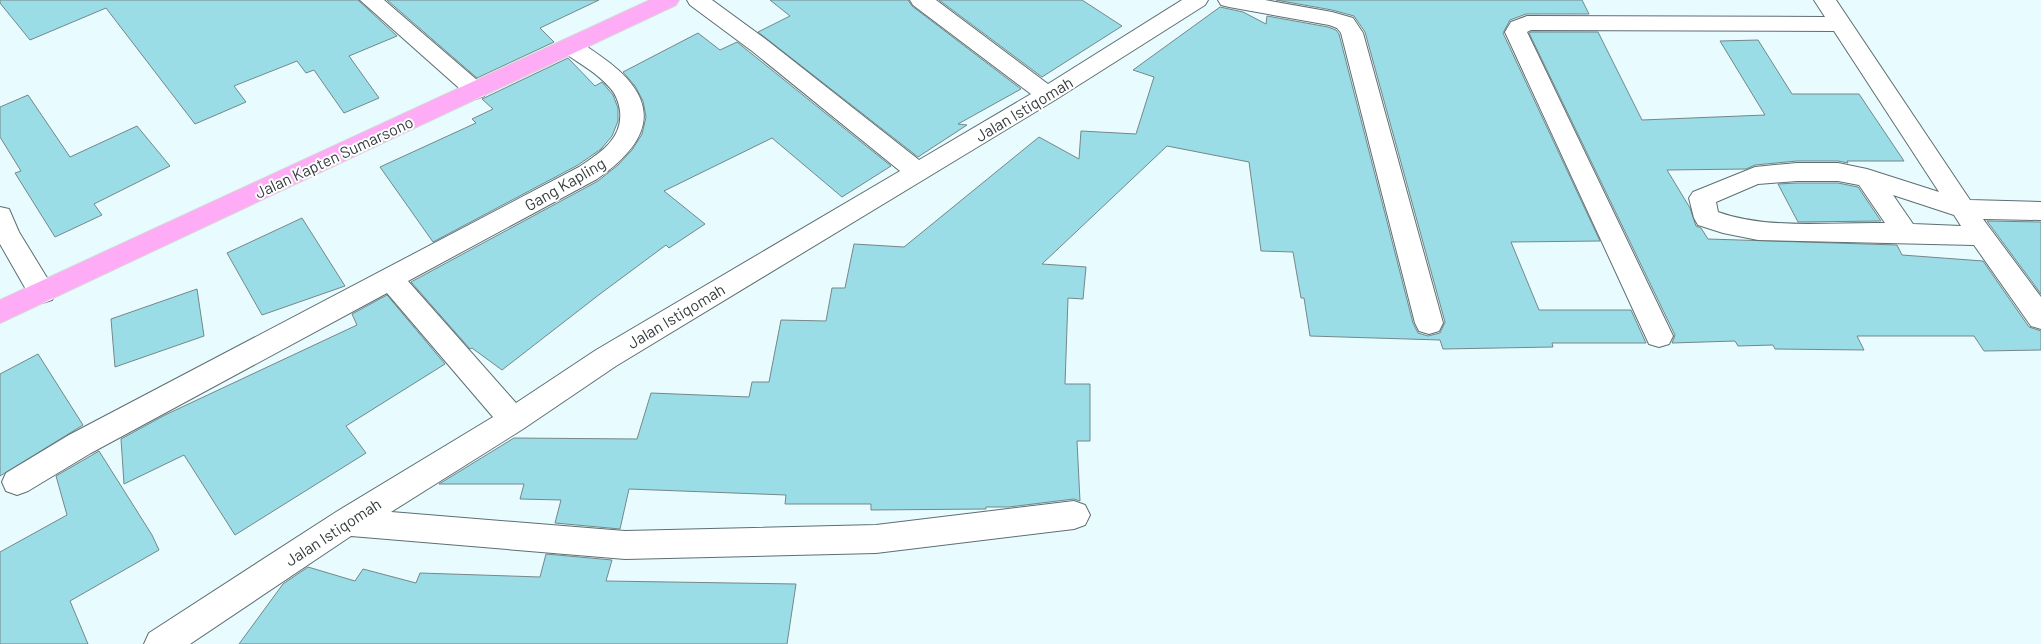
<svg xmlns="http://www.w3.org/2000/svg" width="2041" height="644" viewBox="0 0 2041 644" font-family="Barlow,sans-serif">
<rect width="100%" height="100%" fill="#e8fbfe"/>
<!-- building -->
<g fill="#9bdde7" stroke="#758789">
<path d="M0 0H358L397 36 349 56 379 98 344 113 314 70 306 73 297 61 234 86 246 102 195 124 106 8 30 40 0 3Z"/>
<path d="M387 0H599L540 28 554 42 477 78Z"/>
<path d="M770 0H908L912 6 1021 89 958 124 967 125 918 157 758 32 790 16Z"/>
<path d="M939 0H1082L1122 26 1042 77Z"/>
<path d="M1276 0H1582L1589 14H1526L1510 20 1503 33 1600 241 1511 242 1539 310H1631L1646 343H1552L1553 347 1443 349 1440 340 1310 336 1304 298H1301L1293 252 1261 251 1249 162 1167 146 1042 264 1086 267 1083 299 1068 298 1065 384H1090V441H1077L1080 501 1074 499 1009 507H986V509L871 510V504H785L786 495 629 489 620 529 555 523 561 500 520 499 524 484H439L514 438 637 439 651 393 749 397 752 382H769L781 320 826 321 832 288H845L854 244 904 247 1039 137 1079 159 1081 131 1136 134 1154 77 1133 70 1220 7 1243 12 1266 24 1267 16 1328 27 1336 30 1339 34 1413 323 1418 333 1428 336 1440 333 1445 322 1365 32 1354 16 1332 10Z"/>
<path d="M1531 32H1598L1642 120 1765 115 1720 41 1758 40 1792 94H1859L1904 161H1847L1848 163 1838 161H1797L1755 165 1746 169 1667 170 1690 208 1696 226 1701 228 1708 239 1897 245 1902 255 1983 261 2029 327 2041 331V350L1984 351 1974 336H1857L1864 350 1775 349 1773 345 1738 346 1735 341 1672 343 1675 335 1529 33Z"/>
<path d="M698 33 720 50 737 42 891 166 842 197 772 138 664 191 705 224 669 248 666 245 600 294 502 370 472 348 470 349 411 282 598 181 618 165 632 150 642 134 646 117 643 101 635 86 623 72Z"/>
<path d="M568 58 595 86 602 82 613 95 618 108V121L612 136 601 149 578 165 433 242 380 167 476 123 472 119 493 109 482 99Z"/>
<path d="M28 95 70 157 137 126 170 166 94 204 102 215 55 237 15 173 21 171 0 137V107Z"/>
<path d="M1797 183H1838L1858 187 1881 221 1798 222 1778 184Z"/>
<path d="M302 218 345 286 262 315 227 253Z"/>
<path d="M1987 221 2041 222V294Z"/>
<path d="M197 289 204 336 115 367 111 319Z"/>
<path d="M387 295 445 364 346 426 366 453 235 535 184 455 124 484 121 439 165 415 357 325 352 314Z"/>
<path d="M38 354 83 425 0 476V374Z"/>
<path d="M99 451 152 535 159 550 70 601 88 644H0V552L67 515 56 476Z"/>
<path d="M546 554 612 560 606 581 796 584 787 644H239L283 584 308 567 355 581 363 569 416 583 420 573 540 577Z"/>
</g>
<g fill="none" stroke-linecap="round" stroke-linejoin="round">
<!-- minor casing -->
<g stroke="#5e6e71" stroke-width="2">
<g id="minor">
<path d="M360 0H384L484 86 488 91 484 96 476 99 468 96Z"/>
<path d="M687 0H712L768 41 919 160 1031 94 913 5 910 0H936L1048 84 1182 0H1208L1205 5 1055 100 616 366 523 429 391 512 625 531 876 525 1074 501 1085 505 1090 515 1085 525 1074 529 876 553 625 559 351 536 190 644H144L149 633 336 512 493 417 387 293 91 453 28 491 17 495 6 491 2 482 6 473 69 435 579 167C600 153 623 139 620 111 619 103 616 95 611 89 598 73 578 63 562 51L559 46 562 41C577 37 587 47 599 55 662 98 656 138 597 179L408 281 516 403 596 350 900 171 752 51 690 5Z"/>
<path d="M1218 0H1265L1332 12 1353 18 1363 33 1443 323 1439 331 1429 334 1419 331 1415 323 1341 33 1337 28 1329 25 1229 7 1221 5Z"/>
<path d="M1814 0H1836L1970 200 2041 202V220L1983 219 2041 297V329L2031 326 1974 245 1758 240 1723 233 1698 225 1694 218 1689 198 1693 192 1755 167 1797 163H1838L1867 169 1939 192 1834 31 1531 30 1527 32 1673 336 1669 344 1659 347 1649 344 1505 32 1511 22 1527 16 1825 17ZM1797 181H1838L1859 185 1885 223C1832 222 1768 230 1718 212L1716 202 1758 184ZM1893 195 1954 215 1961 226 1913 224Z"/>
<path d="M0 207 9 209 19 232 52 286 55 293 52 300 42 303 32 300 0 244Z"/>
</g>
</g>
<!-- highway casing -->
<g stroke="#d6d8d8" stroke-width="2">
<path id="highway" d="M650 0H679L676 5 0 323V300Z"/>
</g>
<!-- minor -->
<use href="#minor" fill="#fff" fill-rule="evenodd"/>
<!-- highway -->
<use href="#highway" fill="#ffacf7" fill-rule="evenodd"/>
</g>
<g text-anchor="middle" stroke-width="4" stroke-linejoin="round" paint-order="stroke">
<!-- street labels -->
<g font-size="16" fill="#343c3d" stroke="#fff">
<text transform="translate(1024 109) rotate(-31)" y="6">Jalan Istiqomah</text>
<text transform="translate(334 157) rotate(-25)" y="6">Jalan Kapten Sumarsono</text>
<text transform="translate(565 184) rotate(-30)" y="6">Gang Kapling</text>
<text transform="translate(676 316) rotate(-31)" y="6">Jalan Istiqomah</text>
<text transform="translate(333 532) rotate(-33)" y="6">Jalan Istiqomah</text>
</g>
</g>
</svg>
